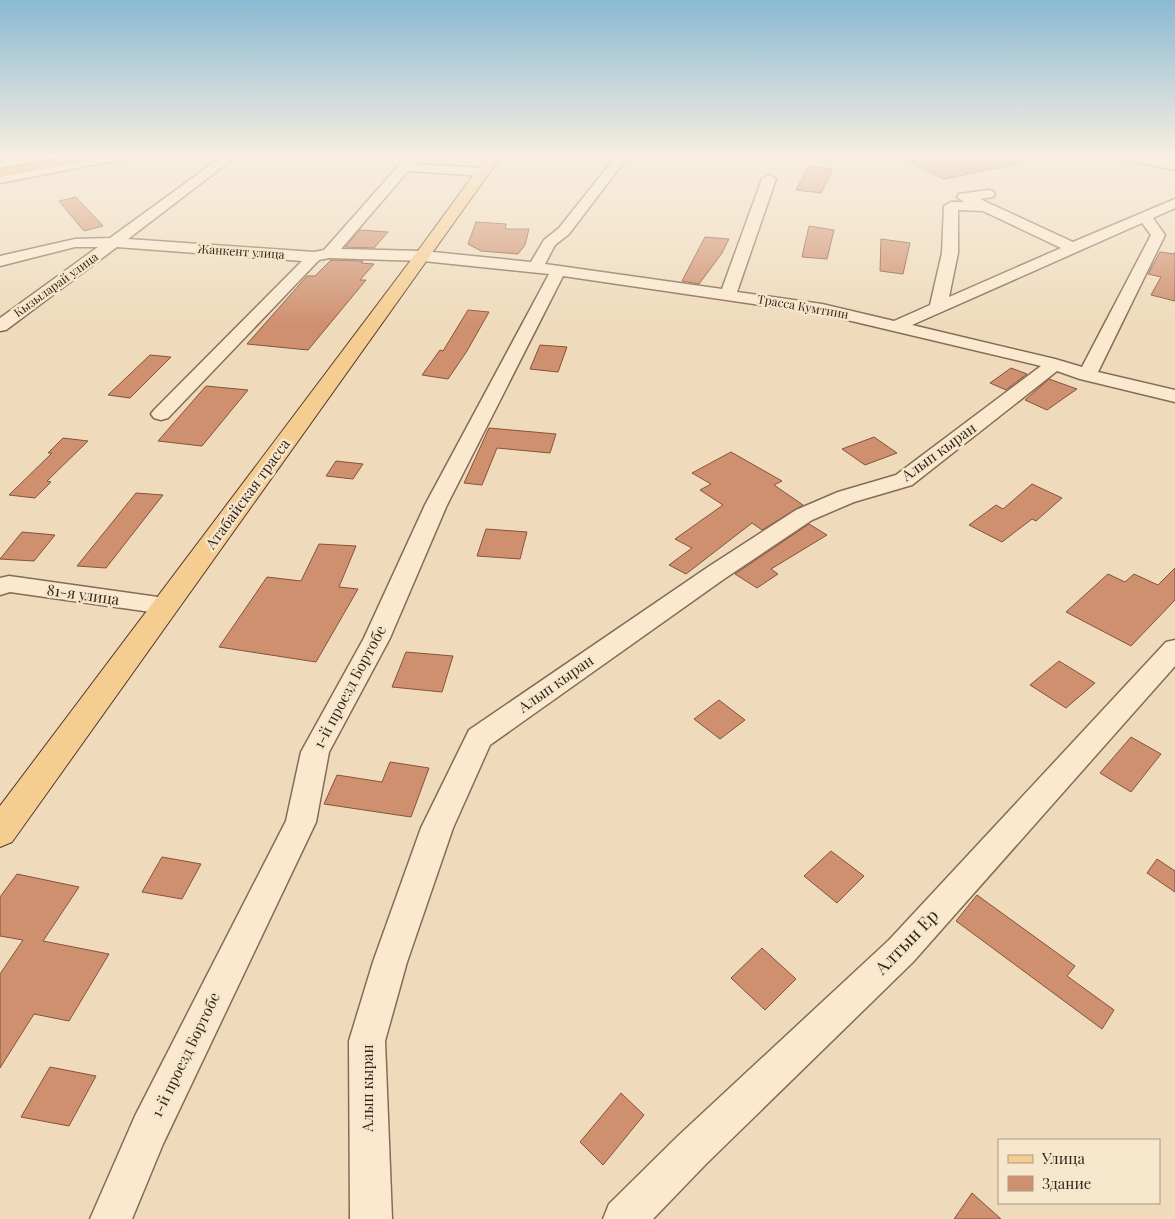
<svg xmlns="http://www.w3.org/2000/svg" width="1175" height="1219" viewBox="0 0 1175 1219" font-family="'Playfair Display',serif">
<rect width="100%" height="100%" fill="#efdbbc"/>
<!-- building -->
<g fill="#cf9070" stroke="#86523a">
<path d="M893 155H933L939 158 953 155H1022V163L944 179Z"/>
<path d="M809 166 833 169 821 193 796 190Z"/>
<path d="M76 197 103 226 84 231 59 201Z"/>
<path d="M476 222 506 224 505 229H529L525 245 518 254 481 251 468 244Z"/>
<path d="M809 226 834 230 827 259 802 257Z"/>
<path d="M360 230 388 232 374 248 345 247Z"/>
<path d="M705 237 729 239 722 253 699 284 682 281Z"/>
<path d="M881 239 910 243 903 274 880 271Z"/>
<path d="M1160 252 1174 254 1175 252V301L1151 295 1161 277 1148 274Z"/>
<path d="M331 260 363 261 361 263 374 264 360 280H366L308 350 247 344 307 276H315Z"/>
<path d="M468 310 489 312 467 351 448 379 422 375 440 350 443 351Z"/>
<path d="M540 345 567 347 558 372 530 369Z"/>
<path d="M150 355 171 357 130 398 108 395Z"/>
<path d="M1011 368 1027 374 1006 390 990 383Z"/>
<path d="M1049 379 1077 389 1047 410 1025 400Z"/>
<path d="M206 386 248 390 202 446 158 441Z"/>
<path d="M489 428 556 434 550 453 497 448 482 485 464 483Z"/>
<path d="M874 437 897 453 865 465 842 449Z"/>
<path d="M63 438 88 441 47 481 51 482 35 498 9 495 52 453H48Z"/>
<path d="M731 452 782 481 774 485 803 505 762 530 752 523 686 574 669 565 692 548 675 539 723 505 700 490 711 484 692 473Z"/>
<path d="M336 461 363 464 353 479 326 476Z"/>
<path d="M1032 484 1062 498 1036 521 1032 519 1002 542 969 525 996 505 1003 509Z"/>
<path d="M136 493 163 495 106 568 77 566Z"/>
<path d="M809 524 827 535 771 569 778 574 757 588 735 574Z"/>
<path d="M486 529 527 532 520 559 477 556Z"/>
<path d="M22 532 55 535 34 561 0 559Z"/>
<path d="M319 544 356 546 339 587 358 589 316 662 219 647 267 577 301 581Z"/>
<path d="M1175 568V600L1131 646 1066 612 1108 574 1125 582 1134 574 1158 585Z"/>
<path d="M406 652 453 656 442 692 392 687Z"/>
<path d="M1059 661 1095 683 1066 708 1030 685Z"/>
<path d="M719 700 745 720 720 739 694 719Z"/>
<path d="M1131 737 1161 754 1131 792 1100 773Z"/>
<path d="M390 762 429 768 411 817 324 804 337 775 382 782Z"/>
<path d="M831 851 864 876 837 903 804 876Z"/>
<path d="M162 857 201 864 182 899 142 892Z"/>
<path d="M1157 859 1175 871V892L1147 873Z"/>
<path d="M17 874 79 887 43 941 109 954 69 1021 34 1014 0 1068V974L23 940 0 936V897Z"/>
<path d="M977 895 1075 966 1067 976 1114 1010 1102 1029 956 921Z"/>
<path d="M762 948 796 979 765 1010 731 978Z"/>
<path d="M50 1067 96 1076 69 1126 21 1117Z"/>
<path d="M621 1093 644 1115 603 1165 580 1142Z"/>
<path d="M972 1193 1001 1219H954Z"/>
</g>
<g fill="none" stroke-linecap="round" stroke-linejoin="round">
<!-- minor casing -->
<g stroke="#866b55" stroke-width="3">
<g id="minor">
<path d="M106 155H130L124 159 0 183V175Z"/>
<path d="M224 155H238L128 239 314 252 324 250 408 155H421L414 164 482 168 488 172 482 176 408 171 341 249 423 251 531 262 544 240 559 228 617 155H629L569 234 555 245 545 264 722 289 762 179 769 175 776 179 737 292 822 304 894 321 930 305 942 253 944 206 951 202H964L957 197 959 194 988 190 993 191 995 194 993 197 980 199 1073 242 1175 199V208L1153 218 1165 235 1098 372 1175 390V402L1080 379 1057 371 912 485 854 502 812 520 724 579 490 745 453 828 407 962 385 1041 392 1219H350L349 1041 373 962 421 828 469 730 708 567 796 510 838 492 896 475 1041 366 822 314 563 276 447 505 390 638 329 752 316 822 163 1144 132 1219H90L135 1116 286 821 301 752 364 638 425 505 549 274 423 261 329 258 319 260 168 418 161 420 154 418 151 414 154 410 302 261 117 247 6 330 0 331V318L98 247H75L0 266V256L75 239 110 238ZM958 210 983 211 1061 248 949 297 958 253ZM1142 223 1151 235 1082 367 1055 359 912 325Z"/>
<path d="M1118 155H1141L1175 162V170L1120 158Z"/>
<path d="M9 576 165 598 174 600 177 606 174 612 165 614 10 592 0 595V578Z"/>
<path d="M1175 640V666L913 962 706 1164 653 1219H603L609 1204 678 1136 889 940 1166 642Z"/>
</g>
</g>
<!-- major casing -->
<g stroke="#543a2a" stroke-width="2">
<path id="major" d="M488 155H502L12 842 0 847V806L417 252Z"/>
</g>
<!-- highway casing -->
<g stroke="#543a2a" stroke-width="2">
<path id="highway" d="M77 155H106L99 159 0 177V169Z"/>
</g>
<!-- minor -->
<use href="#minor" fill="#fae9cf" fill-rule="evenodd"/>
<!-- major -->
<use href="#major" fill="#f5cd91" fill-rule="evenodd"/>
<!-- highway -->
<use href="#highway" fill="#e39247" fill-rule="evenodd"/>
</g>
<!-- sky -->
<linearGradient id="sky" x2="0" y2="1"><stop stop-color="#8bb9d3"/><stop offset="0.48" stop-color="#f8efe1"/><stop offset="1" stop-color="#f8efe1" stop-opacity="0"/></linearGradient>
<rect width="1175" height="325" fill="url(#sky)"/>
<g text-anchor="middle" stroke-width="5" stroke-linejoin="round" paint-order="stroke">
<!-- far-street labels -->
<g font-size="12" fill="#35251a" stroke="#f6e6cb">
<text transform="translate(241 252) rotate(4)" y="4">Жанкент улица</text>
<text transform="translate(56 285) rotate(-36)" y="4">Кызыларай улица</text>
<text transform="translate(803 307) rotate(10)" y="4">Трасса Кумтиин</text>
</g>
<!-- street labels -->
<g font-size="15" fill="#35251a" stroke="#f6e6cb">
<text transform="translate(939 452) rotate(-36)" y="5">Алып кыран</text>
<text transform="translate(248 494) rotate(-54)" y="5">Атабайская трасса</text>
<text transform="translate(83 595) rotate(8)" y="5">81-я улица</text>
<text transform="translate(556 684) rotate(-35)" y="5">Алып кыран</text>
<text transform="translate(350 687) rotate(-62)" y="5">1-й проезд Бортобе</text>
<text transform="translate(186 1055) rotate(-64)" y="5">1-й проезд Бортобе</text>
<text transform="translate(368 1088) rotate(-90)" y="5">Алып кыран</text>
</g>
<!-- near-street labels -->
<g font-size="18" fill="#35251a" stroke="#f6e6cb">
<text transform="translate(907 942) rotate(-46)" y="6">Алтын Ер</text>
</g>
</g>
<!-- legend -->
<rect x="998" y="1139" width="162" height="65" fill="#f6e6cb" stroke="#a99984"/>
<rect x="1008" y="1155" width="25" height="8" fill="#f5cd91" stroke="#a99984"/>
<text x="1042" y="1164" font-size="15" fill="#35251a">Улица</text>
<rect x="1008" y="1176" width="25" height="15" fill="#cf9070" stroke="#a99984"/>
<text x="1042" y="1189" font-size="15" fill="#35251a">Здание</text>
</svg>
